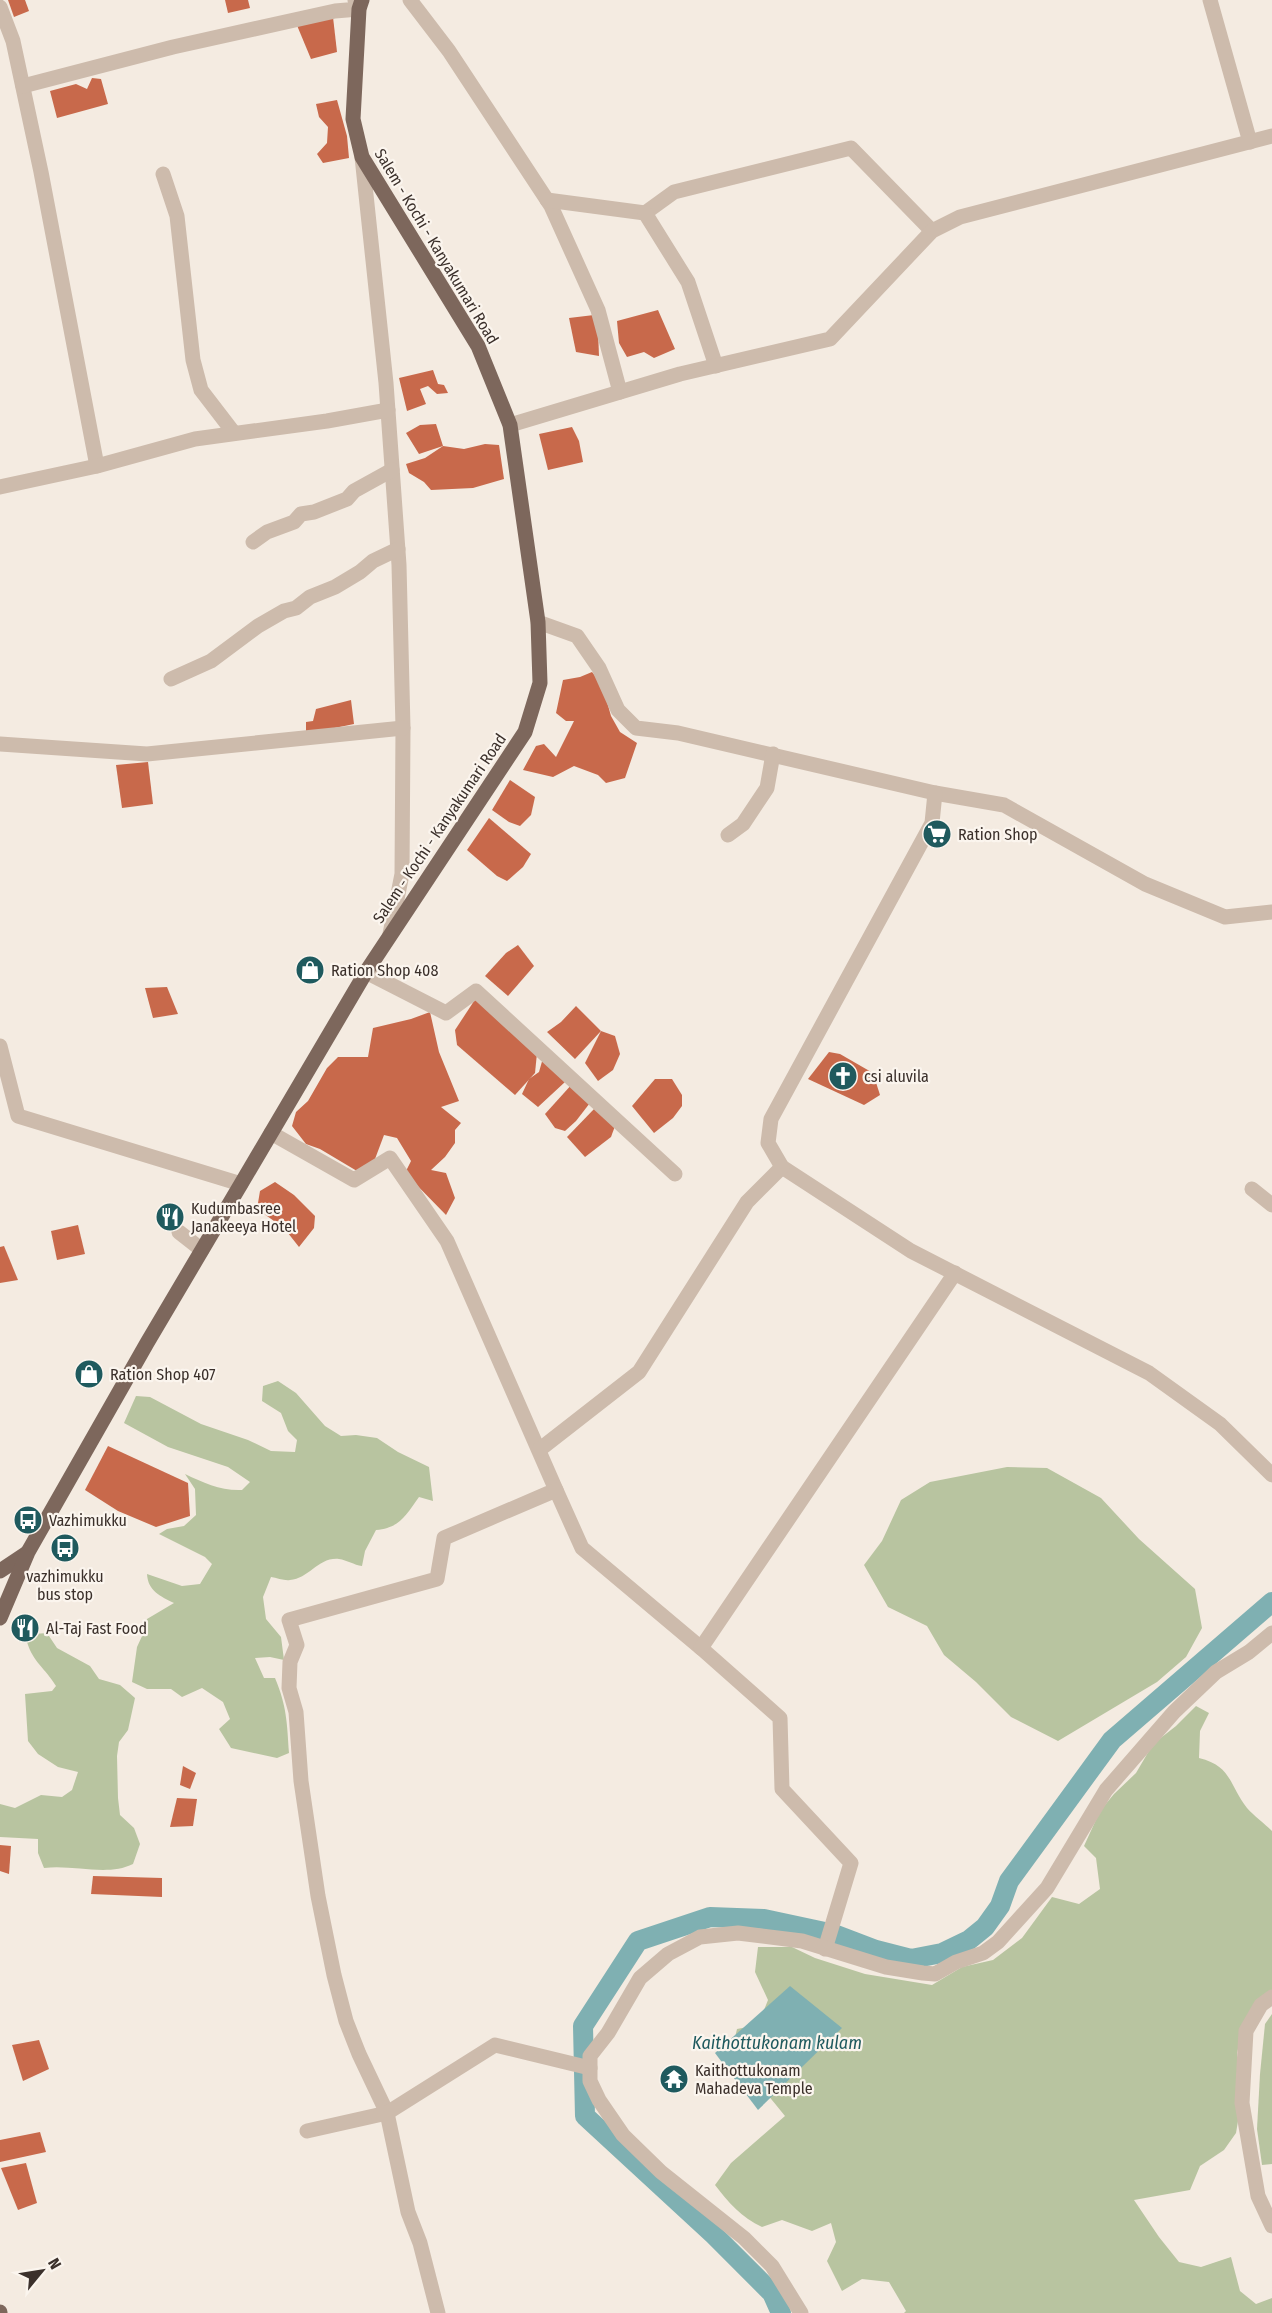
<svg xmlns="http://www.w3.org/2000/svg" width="1272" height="2313" viewBox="0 0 1272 2313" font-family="'Fira Sans Condensed',sans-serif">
<rect width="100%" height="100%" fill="#f4ebe1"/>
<!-- green -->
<g fill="#b8c4a0">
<path d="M278 1381 296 1393 325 1426 341 1436 356 1435 377 1438 398 1452 429 1467 433 1501 419 1497C406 1515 400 1528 376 1530L365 1551 362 1566C354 1565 347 1560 339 1559 318 1557 309 1579 290 1580 285 1581 277 1578 271 1577L263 1597 266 1619 281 1637 284 1660 270 1657 255 1658 264 1678H275C287 1707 287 1723 289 1753L277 1758 231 1748 219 1729 230 1719 223 1702 202 1688 182 1697 171 1689H147L132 1682 137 1647 143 1634 147 1619 174 1603C160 1596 148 1591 147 1574L182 1586 200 1584 212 1564 205 1557 159 1534 167 1529 184 1526 196 1515 195 1489 185 1474C204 1483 221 1491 242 1490L250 1482 228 1467 168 1447 124 1423 136 1396 150 1397 201 1424 248 1440 271 1451 295 1452 297 1440 288 1431 281 1413 262 1401 263 1386Z"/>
<path d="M1007 1467 1047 1468 1101 1498 1139 1539 1195 1589 1202 1628 1186 1657 1157 1682 1058 1741 1011 1717 976 1682 944 1655 927 1626 888 1607 864 1565 882 1541 901 1500 930 1482Z"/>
<path d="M47 1633 57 1648 90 1666 99 1679 120 1685 135 1698 128 1730 119 1742 117 1756 118 1798 120 1815 134 1828 140 1844 133 1864C107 1877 73 1864 44 1868L38 1853V1839L0 1837V1804L15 1808 41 1795 62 1797 72 1790 78 1772 58 1767 38 1754 28 1741 25 1694 52 1691 56 1686C45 1668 33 1662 27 1642L34 1634Z"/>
<path d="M1196 1706 1209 1713 1200 1731 1199 1758C1232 1766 1229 1785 1247 1808 1254 1816 1264 1823 1272 1831V1991L1244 2026 1237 2053 1239 2115 1236 2133 1224 2150 1200 2166 1190 2190 1134 2200 1159 2237 1179 2262 1201 2267 1231 2257 1240 2291 1256 2304 1272 2298V2313H904L906 2311 889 2282 862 2279 842 2291 827 2261 836 2242 831 2223 812 2231 782 2220 762 2227C742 2218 728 2202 715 2185L731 2163 785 2116 763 2089 733 2046 737 2029 758 2025 768 2000 755 1972 758 1947H792L815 1958 865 1974 932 1985 962 1967 993 1960 1022 1938 1052 1897 1079 1904 1100 1889 1096 1858 1084 1846 1100 1811 1114 1794 1136 1773 1153 1744 1176 1726Z"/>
<path d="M1272 2014V2164L1262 2165 1257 2129 1260 2074 1265 2024Z"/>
</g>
<!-- water -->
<path fill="#7fb0b2" d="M790 1986 842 2028 758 2110 715 2053Z"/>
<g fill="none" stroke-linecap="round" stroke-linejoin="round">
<!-- canal -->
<path stroke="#7fb0b2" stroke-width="20" d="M781 2313 772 2293 714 2235 585 2116 583 2026 638 1941 710 1917 764 1919 834 1934 876 1950 911 1959 942 1953 969 1940 985 1927 1000 1906 1009 1881 1112 1740 1272 1602"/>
</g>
<!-- building -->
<g fill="#c8694b">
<path d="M8 0H25L29 11 14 17Z"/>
<path d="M225 0H248L250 8 228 13Z"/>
<path d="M333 17 337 52 311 59 296 23Z"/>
<path d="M92 78 101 79 108 104 57 118 50 91 76 84 87 89Z"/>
<path d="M337 100 347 136 349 158 323 163 317 154 327 143 328 127 319 117 316 104Z"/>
<path d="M658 310 675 349 654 358 644 352 627 357 619 343 617 321Z"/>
<path d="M594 315 598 331 599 356 576 352 569 318Z"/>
<path d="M433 370 438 384 444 385 448 393 437 394 428 386 420 389 426 404 407 411 399 378Z"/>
<path d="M436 424 443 446 464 449 485 444 499 445 504 479 473 488 431 490 424 482 409 473 406 464 425 458 443 446 419 454 406 433 420 425Z"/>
<path d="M572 427 579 441 583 462 548 470 539 434Z"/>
<path d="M592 672 602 684 611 716 620 732 637 743 625 778 606 783 598 775 574 766 553 777 523 770 536 746 544 744 556 757 574 721H566L556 713 563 680 580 677Z"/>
<path d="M351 700 354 724 306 734V722L313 721 316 709Z"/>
<path d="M148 762 153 804 122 808 116 765Z"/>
<path d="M510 780 535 797 531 815 520 826 509 822 492 810Z"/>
<path d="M489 818 531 854 523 867 507 881 497 876 467 850Z"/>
<path d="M518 945 534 966 508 996 485 976 506 953Z"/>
<path d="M167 987 178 1014 153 1018 145 988Z"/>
<path d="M476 998 537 1053 535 1073 515 1095 457 1045 455 1030Z"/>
<path d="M576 1006 601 1031 575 1059 547 1032 561 1022Z"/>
<path d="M430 1012 439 1052 459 1101 441 1107 461 1123 455 1130V1143L445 1157 431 1170 446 1173 455 1198 446 1215 405 1173 411 1161 397 1138 384 1135 375 1159 362 1174 320 1149 306 1144 292 1126 296 1112 308 1101 327 1068 338 1057H368L373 1028 411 1019Z"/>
<path d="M601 1031 615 1036 620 1054 613 1070 598 1081 585 1063Z"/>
<path d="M829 1052 840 1054 873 1073 880 1095 864 1105 808 1079Z"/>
<path d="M543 1058 565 1082 538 1107 522 1094 529 1079 539 1072Z"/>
<path d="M655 1079H672L682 1095V1106L673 1118 654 1133 632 1106Z"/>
<path d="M573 1083 593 1099 576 1121 565 1131 555 1128 545 1114Z"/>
<path d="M595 1108 615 1126 611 1137 585 1157 567 1137Z"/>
<path d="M275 1182 294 1195 315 1216 314 1228 299 1247 284 1228 257 1209 260 1191Z"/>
<path d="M78 1225 85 1254 57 1260 51 1231Z"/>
<path d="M4 1246 18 1280 0 1283V1247Z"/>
<path d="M108 1446 188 1483 190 1516 156 1527 118 1511 85 1490Z"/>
<path d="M183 1766 196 1773 190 1789 180 1785Z"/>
<path d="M177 1798 197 1799 193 1826 170 1827Z"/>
<path d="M0 1845 11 1846 9 1874 0 1871Z"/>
<path d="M93 1876 162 1878V1897L91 1894Z"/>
<path d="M39 2040 49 2069 23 2081 12 2045Z"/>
<path d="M40 2132 46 2152 0 2162V2140Z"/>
<path d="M26 2163 37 2203 18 2210 1 2168Z"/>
</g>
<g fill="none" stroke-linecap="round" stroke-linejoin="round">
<!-- minor -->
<g stroke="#cdbbac" stroke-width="15">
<path d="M410 0 449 51 551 206 598 310 620 392"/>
<path d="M1210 0 1250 142"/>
<path d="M0 7 13 41 41 172 97 466"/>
<path d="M23 86 173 47 335 11 359 9 355 0"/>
<path d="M362 157 386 383 399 565 403 728 402 874 390 934"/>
<path d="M163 174 177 216 193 360 201 390 234 433"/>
<path d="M547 200 645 213 674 192 851 148 932 231"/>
<path d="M645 213 688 282 716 366"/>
<path d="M510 425 680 374 830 339 932 231 960 217 1272 136"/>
<path d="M0 487 97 466 195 439 327 421 388 410"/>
<path d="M253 542 267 532 294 522 301 514 314 512 347 499 354 491 392 470"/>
<path d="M538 622 577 636 599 668 618 710 636 728 678 733 935 793 1004 805 1145 884 1225 917 1272 912"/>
<path d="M171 679 211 661 258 626 284 611 296 608 310 597 335 587 360 572 373 561 398 549"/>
<path d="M0 744 147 754 403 728"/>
<path d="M935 793 932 823 771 1119 768 1143 782 1167 911 1251 1149 1373 1220 1424 1272 1475"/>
<path d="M728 835 743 824 767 788 773 754"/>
<path d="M366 972 446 1013 476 991 675 1174"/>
<path d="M0 1046 18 1116 241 1184"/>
<path d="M271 1133 354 1180 390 1158 447 1241 556 1490 444 1538 437 1579 289 1620 297 1645 290 1662 289 1688 296 1712 301 1781 318 1896 334 1975 346 2021 359 2054 387 2113 408 2212 420 2243 438 2313"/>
<path d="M1252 1189 1272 1205"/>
<path d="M179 1232 202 1250"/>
<path d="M539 1450 639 1372 747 1202 782 1167"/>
<path d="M556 1490 582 1548 701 1648 780 1718 782 1789 851 1863 825 1949"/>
<path d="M701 1648 955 1273"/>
<path d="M1272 1997 1261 2005 1246 2031 1242 2103 1258 2196 1272 2226"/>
<path d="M307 2131 387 2113 495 2045 590 2068"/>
<path d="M801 2313 772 2266 744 2238 661 2172 623 2135 599 2100 590 2081V2056L608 2033 640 1978 668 1954 700 1937 738 1933 802 1941 886 1967 923 1973 935 1974 956 1962 983 1953 998 1942 1047 1888 1106 1790 1174 1712 1216 1672 1249 1652 1272 1633"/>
</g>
<!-- major -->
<g stroke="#7d675c" stroke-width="15">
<path d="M0 1571 27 1553"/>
<path d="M0 1618 28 1552 147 1343 241 1184 366 972 525 732 540 683 538 622 510 425 478 346 362 157 353 119 359 9 362 0"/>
<path d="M0 2312V2313"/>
</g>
</g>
<!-- icons -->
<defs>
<g id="supermarket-disc" transform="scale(1.5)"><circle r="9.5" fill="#1f5a5e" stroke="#fbf5ee"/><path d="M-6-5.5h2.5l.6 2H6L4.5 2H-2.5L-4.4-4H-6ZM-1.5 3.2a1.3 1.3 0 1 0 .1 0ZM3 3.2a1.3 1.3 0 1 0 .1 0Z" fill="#fff"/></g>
<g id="shop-disc" transform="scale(1.5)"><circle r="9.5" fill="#1f5a5e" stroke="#fbf5ee"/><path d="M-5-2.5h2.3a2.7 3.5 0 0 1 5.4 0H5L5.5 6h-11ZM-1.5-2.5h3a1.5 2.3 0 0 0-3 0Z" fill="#fff"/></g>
<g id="church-disc" transform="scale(1.5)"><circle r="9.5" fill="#1f5a5e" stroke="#fbf5ee"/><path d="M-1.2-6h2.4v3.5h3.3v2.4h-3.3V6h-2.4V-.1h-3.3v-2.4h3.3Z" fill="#fff"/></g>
<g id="restaurant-disc" transform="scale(1.5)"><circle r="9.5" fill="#1f5a5e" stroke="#fbf5ee"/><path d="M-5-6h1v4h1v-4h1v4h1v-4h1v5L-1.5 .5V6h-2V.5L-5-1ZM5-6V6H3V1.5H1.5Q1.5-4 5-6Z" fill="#fff"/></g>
<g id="bus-disc" transform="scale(1.5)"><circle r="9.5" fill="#1f5a5e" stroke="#fbf5ee"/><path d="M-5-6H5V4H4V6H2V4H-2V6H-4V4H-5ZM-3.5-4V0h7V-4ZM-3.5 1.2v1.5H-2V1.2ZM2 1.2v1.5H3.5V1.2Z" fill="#fff"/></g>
<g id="temple-disc" transform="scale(1.5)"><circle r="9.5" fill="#1f5a5e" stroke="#fbf5ee"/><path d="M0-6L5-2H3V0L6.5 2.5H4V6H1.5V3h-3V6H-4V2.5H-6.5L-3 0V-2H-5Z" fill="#fff"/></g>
</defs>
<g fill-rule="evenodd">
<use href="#supermarket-disc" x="937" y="834"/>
<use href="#shop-disc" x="310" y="970"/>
<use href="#church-disc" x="843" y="1076"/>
<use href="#restaurant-disc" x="170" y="1217"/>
<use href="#shop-disc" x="89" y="1374"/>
<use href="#bus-disc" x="28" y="1520"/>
<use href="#bus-disc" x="65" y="1548"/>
<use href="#restaurant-disc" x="25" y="1628"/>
<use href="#temple-disc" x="674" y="2079"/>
</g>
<g text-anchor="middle" stroke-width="4.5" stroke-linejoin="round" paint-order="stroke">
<!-- street labels -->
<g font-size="16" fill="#3b302b" stroke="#fbf5ee">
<text transform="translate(437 246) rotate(59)" y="6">Salem - Kochi - Kanyakumari Road</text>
<text transform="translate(439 828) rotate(-56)" y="6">Salem - Kochi - Kanyakumari Road</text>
</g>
<!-- poi labels -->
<g font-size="16" fill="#3b302b" stroke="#fbf5ee" text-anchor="start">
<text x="958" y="840">Ration Shop</text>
<text x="331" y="976">Ration Shop 408</text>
<text x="864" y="1082">csi aluvila</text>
<text x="191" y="1214">Kudumbasree<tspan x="191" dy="18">Janakeeya Hotel</tspan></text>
<text x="110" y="1380">Ration Shop 407</text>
<text x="49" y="1526">Vazhimukku</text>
<text x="65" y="1582" text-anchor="middle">vazhimukku<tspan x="65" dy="18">bus stop</tspan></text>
<text x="46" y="1634">Al-Taj Fast Food</text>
<text x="695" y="2076">Kaithottukonam<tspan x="695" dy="18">Mahadeva Temple</tspan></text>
</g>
<!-- water labels -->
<g font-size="18" font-style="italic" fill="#1f5a5e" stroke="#fbf5ee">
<text x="777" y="2049">Kaithottukonam kulam</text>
</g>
</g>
<!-- north arrow -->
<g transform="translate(42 2271) rotate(60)" stroke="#fbf5ee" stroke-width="4.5" paint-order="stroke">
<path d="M0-4.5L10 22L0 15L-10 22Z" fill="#3b302b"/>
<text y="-9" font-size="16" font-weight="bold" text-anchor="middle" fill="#3b302b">N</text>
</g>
</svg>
